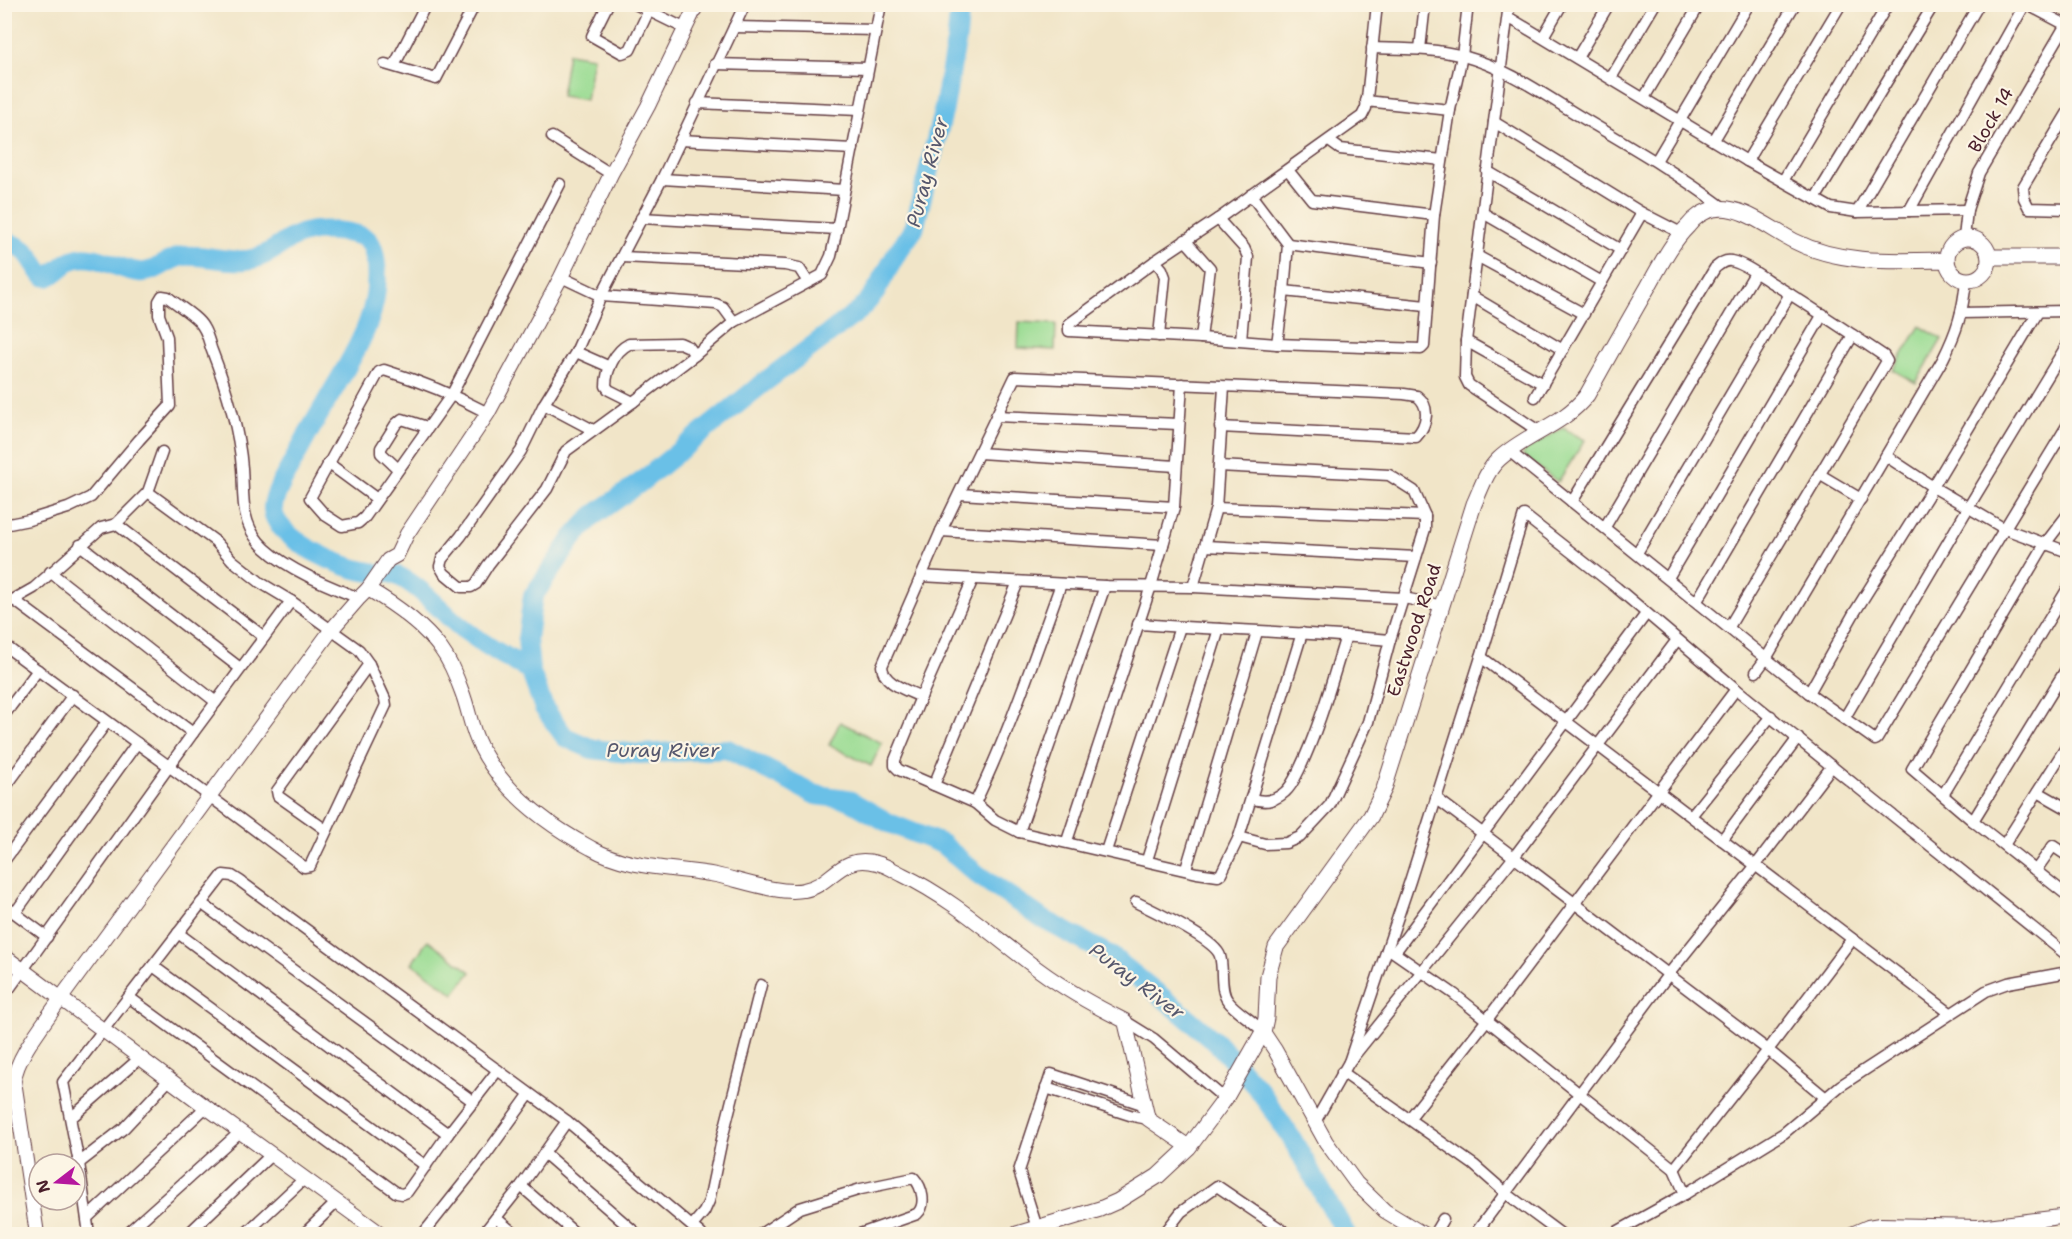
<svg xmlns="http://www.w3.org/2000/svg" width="2072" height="1239" viewBox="0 0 2072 1239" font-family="'Shantell Sans',sans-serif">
<rect width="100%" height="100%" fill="#fcf5e5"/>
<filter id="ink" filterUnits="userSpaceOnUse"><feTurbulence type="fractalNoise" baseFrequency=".0167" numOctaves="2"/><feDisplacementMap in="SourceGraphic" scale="12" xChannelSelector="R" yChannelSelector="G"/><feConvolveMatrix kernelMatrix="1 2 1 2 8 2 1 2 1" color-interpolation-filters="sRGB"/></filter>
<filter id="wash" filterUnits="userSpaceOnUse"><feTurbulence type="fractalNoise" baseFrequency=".008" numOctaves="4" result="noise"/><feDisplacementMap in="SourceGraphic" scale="24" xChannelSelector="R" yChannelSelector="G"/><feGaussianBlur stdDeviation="1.35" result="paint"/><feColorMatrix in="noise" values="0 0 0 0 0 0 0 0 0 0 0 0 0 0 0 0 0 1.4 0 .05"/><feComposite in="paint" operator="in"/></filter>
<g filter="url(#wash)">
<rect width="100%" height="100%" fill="#f1e5c8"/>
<!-- green -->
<g fill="#99db92" stroke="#727d5e" stroke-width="1.5">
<path d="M568 53 593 57 586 100 561 96Z"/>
<path d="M1019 322 1056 324 1055 350 1018 348Z"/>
<path d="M1920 326 1942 339 1916 383 1893 370Z"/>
<path d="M1563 428 1585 440 1558 482 1523 456 1525 450Z"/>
<path d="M840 722 882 743 871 766 829 745Z"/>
<path d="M428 940 471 972 454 994 412 963Z"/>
</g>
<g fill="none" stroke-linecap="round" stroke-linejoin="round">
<!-- river -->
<g stroke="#6ac0e7" stroke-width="20">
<path d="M960 4 957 36 944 108 914 229 898 251 875 293 860 310 762 384 641 482 593 516 573 538 533 596 527 639 530 670 544 708 565 737 592 749 639 754 727 749 816 795 847 799 889 823 942 844 978 875 1041 918 1111 956 1172 1005 1217 1043 1260 1091 1292 1139 1346 1234"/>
<path d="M4 241C31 249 28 256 43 276L48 277C59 272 66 260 78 258 98 254 118 270 139 272 156 274 167 258 184 256 207 254 234 265 256 258 275 253 288 235 309 232 321 229 361 231 369 241 373 246 374 252 375 258 384 309 356 351 332 392 317 417 303 442 290 467 284 479 273 495 273 509 274 539 345 570 371 572"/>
<path d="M386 572C414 577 441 612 463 629 485 645 506 658 530 670"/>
</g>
</g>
</g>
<g filter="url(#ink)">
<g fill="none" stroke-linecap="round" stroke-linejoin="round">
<!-- minor casing -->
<g stroke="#633d43" stroke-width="13">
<g id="minor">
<path d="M608 4 592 36 622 53 630 50 652 4"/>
<path d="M635 4 686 29"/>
<path d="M745 4 662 179 601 296 576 352 544 404 521 451 461 536 442 559 440 566 444 573 461 587H471L476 584 488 565 547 489 566 451 633 402 695 355 734 322 822 275 831 256 837 229 881 4"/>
<path d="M1377 4 1366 108 1362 116 1218 219 1155 261 1069 324V331L1201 338 1277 344 1421 349 1424 346 1434 215 1450 110 1462 56 1468 4"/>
<path d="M1509 4 1466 341 1465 377 1469 385 1540 432"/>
<path d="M2026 4 2068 26"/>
<path d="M1508 17 1747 161 1831 208 1857 212 1967 210"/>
<path d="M734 27 876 30"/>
<path d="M1543 37 1562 4"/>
<path d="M1372 48C1403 49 1434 48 1463 56 1507 68 1543 94 1581 117 1630 146 1679 174 1724 208"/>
<path d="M1420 49 1425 4"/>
<path d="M1577 58 1609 4"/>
<path d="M385 64 436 79 475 4"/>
<path d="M715 64 868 68"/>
<path d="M394 66 426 4"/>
<path d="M1611 78 1655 4"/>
<path d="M1644 98 1700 4"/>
<path d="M1366 101 1450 110"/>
<path d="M697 103 859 110"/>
<path d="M2068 112 2023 187 2024 198 2029 208 2068 209"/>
<path d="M1494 122 1642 213 1681 233"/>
<path d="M552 137 611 174"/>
<path d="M680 140 853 149"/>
<path d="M1714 140 1795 4"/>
<path d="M1329 141 1340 149 1442 160"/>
<path d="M1656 161 1749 4"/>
<path d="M1747 161 1841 4"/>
<path d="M1288 170 1312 200 1434 215"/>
<path d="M1487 171 1621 250"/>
<path d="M662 179 844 190"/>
<path d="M1783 181 1888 4"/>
<path d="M1251 195 1288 244 1284 291 1277 344"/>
<path d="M1815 199 1934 4"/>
<path d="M1909 211 2025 4"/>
<path d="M1857 212 1979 4"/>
<path d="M1483 213 1602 282"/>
<path d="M641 218 837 229"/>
<path d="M1218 219 1244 248 1248 257 1241 340"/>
<path d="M1964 238 1967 210 1979 173 2068 21"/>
<path d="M1185 240 1210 268 1201 338"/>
<path d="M1288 244 1431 263"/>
<path d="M1477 256 1584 314"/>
<path d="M622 257 785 265 799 268 808 282"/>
<path d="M1155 261 1162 269 1165 277 1159 336"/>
<path d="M561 277 601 296 716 304 723 307 734 322"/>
<path d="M1284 291 1426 306"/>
<path d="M1472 296 1563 350"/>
<path d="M1961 313 2068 311"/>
<path d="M1466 341 1543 384"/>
<path d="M576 352 610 367"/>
<path d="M1535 397 1642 213"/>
<path d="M633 402 609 390 606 386C606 370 615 351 629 344L680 343 689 347 695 355"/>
<path d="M544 404 593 430"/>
<path d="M488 413C454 395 420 381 384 370L379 372 310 498 325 515 342 526 358 523 365 517 452 394 560 184"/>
<path d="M996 416 1178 424"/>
<path d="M1220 427 1416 437C1427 425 1431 407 1417 396L1404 394 1015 377 941 531 882 666C883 684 907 690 921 697L895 760V766L899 770 975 803 995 820 1019 832 1197 873 1218 876 1221 874 1239 837 1302 633"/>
<path d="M1509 451 1809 693 1875 740 1877 739 2068 424"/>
<path d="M979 453 1176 466"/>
<path d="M1886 456 1933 487 2005 529 2068 552"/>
<path d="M328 463 377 499"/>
<path d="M1219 466 1389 475 1414 491 1425 516V529L1390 640 1368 722 1330 805 1300 837 1286 843 1265 844 1239 837"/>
<path d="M398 469 381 453V448L396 424 402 419 427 427"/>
<path d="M1819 474 1861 499"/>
<path d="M960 494 1174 507"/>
<path d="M1572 502 1715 268C1720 264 1724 260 1731 261 1745 264 1759 275 1772 283 1810 306 1847 331 1884 356L1887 361 1729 627"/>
<path d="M1216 508 1425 516"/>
<path d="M2068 514 2045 544 1912 769 1973 821 2068 896"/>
<path d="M116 524 264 637"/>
<path d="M4 525 29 520 68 508 91 497 139 440 170 406 167 337 159 315V301L162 296 168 297C177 305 198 317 203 327 207 333 209 341 211 348 225 384 239 429 242 468 244 495 240 520 259 542 279 566 330 587 359 598"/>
<path d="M1605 527 1755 273"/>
<path d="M941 531 1163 545"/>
<path d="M80 545 240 668"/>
<path d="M1205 546 1416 557"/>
<path d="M1637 553 1790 294"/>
<path d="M50 572 216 702"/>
<path d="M921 576 1105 586 1193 587 1404 598 1443 606"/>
<path d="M1668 578 1823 314"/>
<path d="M1193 587 1216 508 1224 387"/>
<path d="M14 600 193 733"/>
<path d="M1697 601 1853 335"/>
<path d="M4 605 34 588 101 528 116 524 148 492 162 452"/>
<path d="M1138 624C1222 630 1306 632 1390 640"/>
<path d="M4 645C104 720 205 791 304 867L310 866 386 705 385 699 369 664 359 650 291 601 261 583 232 560 215 541 148 492"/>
<path d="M1481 657 1950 1013"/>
<path d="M1756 672 1767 657 1943 359C1957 331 1963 312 1966 280"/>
<path d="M1809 693 1853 615 1933 487 2038 312"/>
<path d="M921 697 973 579"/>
<path d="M4 715 38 670"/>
<path d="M1844 719 1968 508 2068 343"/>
<path d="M934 785 1018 582"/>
<path d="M4 789 73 695"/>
<path d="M2038 792 2068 809"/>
<path d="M1943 795 2068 588"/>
<path d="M1251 798C1263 803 1275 801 1285 792 1292 786 1296 776 1300 768 1320 726 1332 680 1346 636"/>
<path d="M1436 798 1768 1050 1826 1098"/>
<path d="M975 803C1009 733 1034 657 1061 584"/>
<path d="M1691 816 1771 716"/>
<path d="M1973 821 2068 666"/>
<path d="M326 830 278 796 277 791 369 664"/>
<path d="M1019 832 1105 586"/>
<path d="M1722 840 1798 738"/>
<path d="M1067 841 1151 586 1174 507 1182 384"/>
<path d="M2004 845 2068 744"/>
<path d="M1106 851 1180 627"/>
<path d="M1147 860 1219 629"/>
<path d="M4 861 107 722"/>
<path d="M1186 869 1257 632"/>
<path d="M2036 870 2053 846 2068 856"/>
<path d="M1136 902C1153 911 1215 939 1220 956 1224 969 1219 990 1228 1001 1236 1012 1253 1020 1263 1032"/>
<path d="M201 903 474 1102"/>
<path d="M4 905 47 937"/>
<path d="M15 913 137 743"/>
<path d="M178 933 448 1134"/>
<path d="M1389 949 1454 994 1674 1169 1685 1194"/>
<path d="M1395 952 1646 614"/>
<path d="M153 966 426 1166"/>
<path d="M4 996 193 733 291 601"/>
<path d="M130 998 397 1193 402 1194 407 1192 448 1134 498 1070"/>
<path d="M1125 1021 1154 1039 1225 1099"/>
<path d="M1349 1062 1410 881 1481 657 1524 515 1617 588 1736 689 1866 794 2068 956"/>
<path d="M1342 1072 1474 1165 1507 1194 1561 1234"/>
<path d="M1046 1088 1133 1116 1148 1119"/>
<path d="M71 1118 140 1058"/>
<path d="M1409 1119 1486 1021 1736 689"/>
<path d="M1315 1122 1349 1062 1514 857 1677 640"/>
<path d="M544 1153 637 1234"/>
<path d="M79 1163 124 1128 170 1079"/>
<path d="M1674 1169 1768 1050 1852 939"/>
<path d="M521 1186 576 1234"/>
<path d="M87 1218 206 1107"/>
<path d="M496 1218 515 1234"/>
<path d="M692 1226 704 1212 709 1201 722 1139 761 985"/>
<path d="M1037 1228 1019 1171 1051 1074 1145 1105"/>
<path d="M89 1234 79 1163 63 1082 223 875 232 876 240 881 567 1121 701 1234"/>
<path d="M126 1234 240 1132"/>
<path d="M188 1234 272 1154"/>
<path d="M245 1234 304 1179"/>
<path d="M304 1234 336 1203"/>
<path d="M423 1234 482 1160 529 1095"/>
<path d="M483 1234 521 1186 567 1121"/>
<path d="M761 1234 800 1208 861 1189 914 1178C922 1187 927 1205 917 1214L860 1234"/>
<path d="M1164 1234 1181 1212 1217 1186 1288 1234"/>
<path d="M1434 1234 1443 1219"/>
<path d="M1475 1234 1668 975 1756 865 1832 766"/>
<path d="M1613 1234 1685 1194 1784 1133 1840 1086 1986 991 2008 983 2068 972"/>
</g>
</g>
<!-- tertiary casing -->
<g stroke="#633d43" stroke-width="16">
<g id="tertiary">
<path d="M368 589C394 604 423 625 441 649 450 661 457 678 462 692 469 710 471 729 480 746 502 791 548 825 591 848 630 870 673 867 716 875 740 880 780 895 804 890 833 885 839 853 877 863 886 865 895 871 903 875 953 899 994 937 1039 970 1066 990 1095 1006 1125 1021L1148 1119 1189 1147"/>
<path d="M4 956 206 1107 381 1234"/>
<path d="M1263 1032 1275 1050 1326 1142 1356 1183 1385 1211 1423 1234"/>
<path d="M37 1234 14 1081C16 1056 47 1020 61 998L332 629 359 598 368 589 388 560 397 555 407 534 488 413 561 277 611 174 648 106 697 4"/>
<path d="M1852 1234 1868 1227 1880 1225 1979 1227 2068 1216"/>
</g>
</g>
<!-- secondary casing -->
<g stroke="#633d43" stroke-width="17">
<g id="secondary">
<circle cx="1968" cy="259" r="21"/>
<path d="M1989 257H2068"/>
<path d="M1017 1234 1100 1209 1118 1201 1158 1176 1189 1147 1225 1099 1263 1032 1266 1018 1268 976 1276 947 1371 816 1384 789 1474 504C1481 489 1486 471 1499 459 1526 434 1564 425 1587 395 1607 359 1627 323 1648 287 1660 266 1671 243 1688 226 1694 218 1704 211 1714 209 1742 204 1770 229 1794 241 1841 265 1895 261 1947 260"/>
</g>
</g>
<!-- minor -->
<use href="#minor" stroke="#fff" stroke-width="10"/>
<!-- tertiary -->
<use href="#tertiary" stroke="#fff" stroke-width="14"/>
<!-- secondary -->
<use href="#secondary" stroke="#fff" stroke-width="15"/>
</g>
</g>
<g text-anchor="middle" stroke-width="4.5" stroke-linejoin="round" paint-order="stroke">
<!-- street labels -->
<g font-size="18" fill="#4a1f2b" stroke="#fcf5e5">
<text transform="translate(1991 120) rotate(-60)" y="6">Block 14</text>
<text transform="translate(1414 630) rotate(-72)" y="6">Eastwood Road</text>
</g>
<!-- water labels -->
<g font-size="20" font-style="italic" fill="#55576d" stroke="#fcf5e5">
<text transform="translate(927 172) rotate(-75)" y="7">Puray River</text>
<text x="663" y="757">Puray River</text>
<text transform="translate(1137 981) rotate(37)" y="7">Puray River</text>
</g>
</g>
<!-- margin -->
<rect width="2072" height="1239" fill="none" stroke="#fcf5e5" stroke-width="24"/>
<!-- north arrow -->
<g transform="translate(57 1182) rotate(253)"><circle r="28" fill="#fcf5e5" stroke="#b59f9b" stroke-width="1.5"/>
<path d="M0-4.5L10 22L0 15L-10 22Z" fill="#b5179e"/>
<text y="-9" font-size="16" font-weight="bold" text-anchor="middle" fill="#4a1f2b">N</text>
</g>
</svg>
